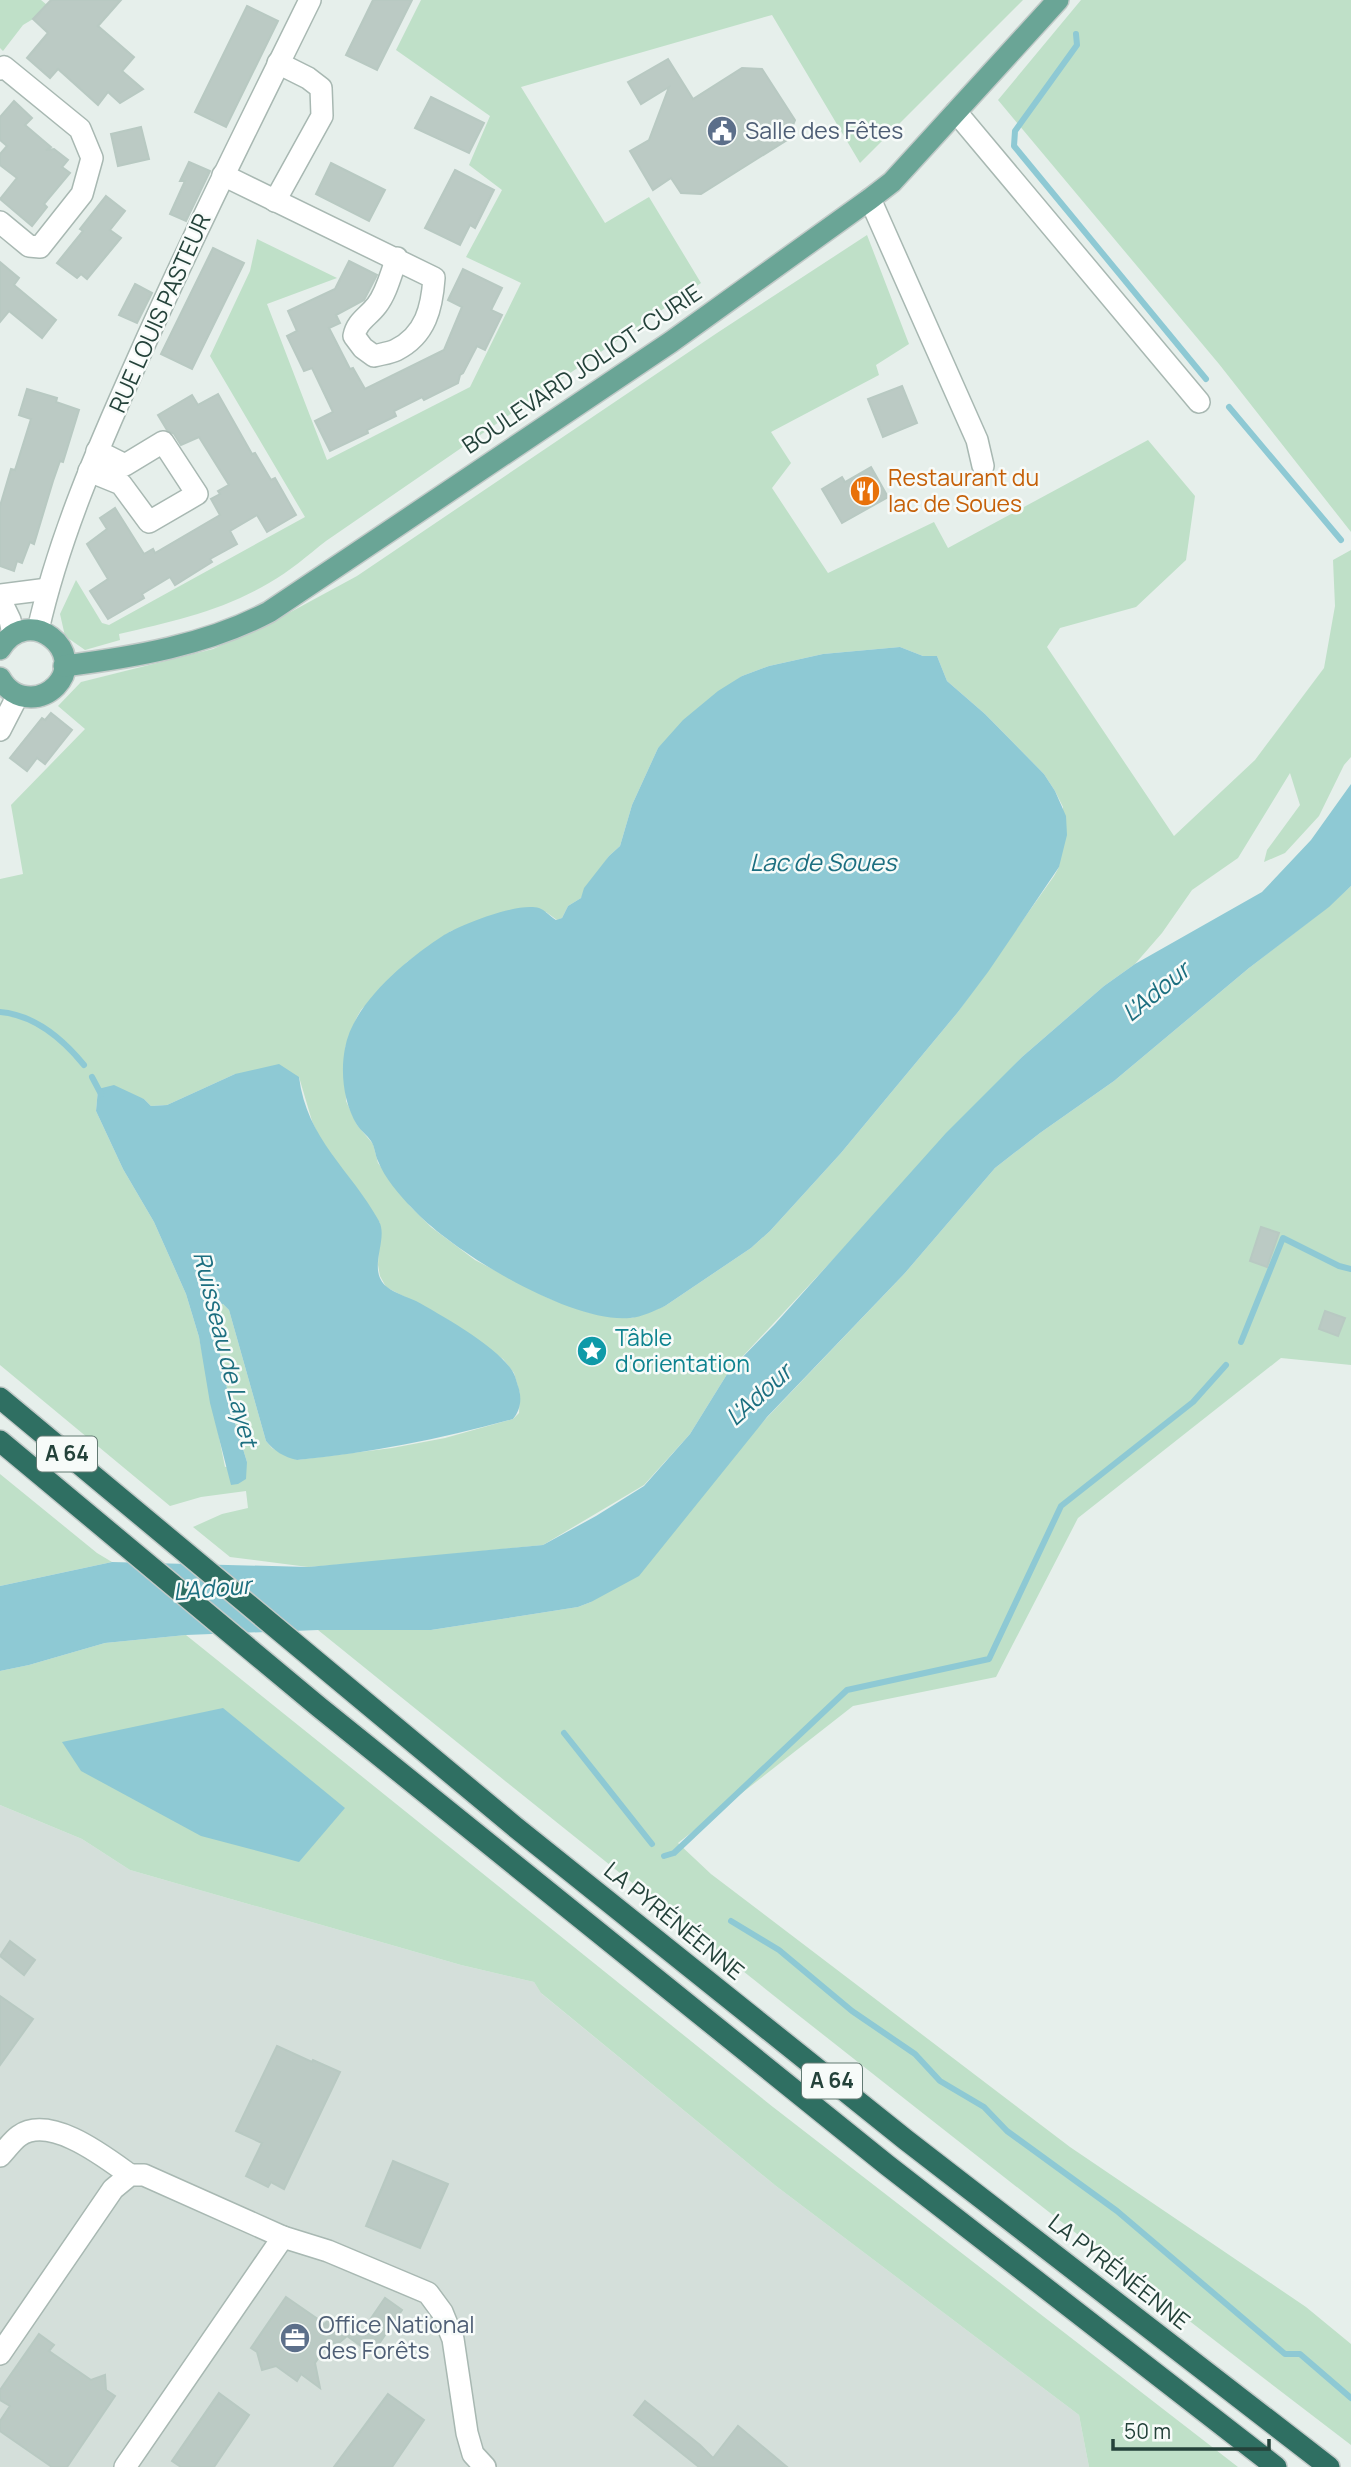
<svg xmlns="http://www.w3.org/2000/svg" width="1351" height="2467" viewBox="0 0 1351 2467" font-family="Manrope,sans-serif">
<rect width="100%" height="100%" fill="#e6efeb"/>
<!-- built -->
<path fill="#d4dfda" d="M0 1805 82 1839 130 1870 461 1965 534 1982 542 1994 776 2186 1079 2415 1089 2467H0Z"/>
<!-- green -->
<g fill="#bfe0c8" fill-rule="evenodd">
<path d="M0 0H41L47 5 33 19 23 25 3 51 0 48Z"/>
<path d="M421 0H1023L860 163 772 15 521 87 605 223 649 197 701 283 326 541C308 555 289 572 269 583 222 611 171 622 119 634L120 640 85 650 65 636 60 614 76 580 102 623 109 625 305 517 210 356 250 271 257 239 337 278 267 304 327 460 470 387 521 283 466 257 502 190 469 165 490 116 396 50Z"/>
<path d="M1081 0H1351V532L1219 364 998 100Z"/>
<path d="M867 235 909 344 876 365 879 375 771 432 791 463 772 488 828 573 934 522 948 548 1148 440 1195 496 1186 560 1136 607 1060 628 1047 647 1174 836 1255 760 1324 668 1335 606 1333 560 1351 550V757L1344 765 1319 816 1285 853 1264 862 1267 850 1300 805 1290 773 1238 858 1192 890 1162 933 1135 964 1104 986 1022 1057 729 1371 690 1434 644 1485 543 1545 385 1561 308 1567 230 1557 193 1527 222 1514 248 1508 246 1491 201 1497 170 1506 0 1365V879L23 874 11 805 85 729 58 706 81 682 213 649 274 621 357 576 717 333ZM900 647 923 656H937L947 681 985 714 1044 774 1055 791 1063 807 1059 867 1054 876 958 1012 841 1153 770 1231 751 1248 665 1306 632 1318 590 1313 548 1298 475 1260 431 1227 410 1206 378 1163 373 1144 357 1125 346 1101 345 1048 357 1017 361 1010 407 962 451 931 546 912 557 920 562 918 568 906 581 898 609 856 620 846 632 805 658 748 742 676 769 666 823 654ZM235 1074 299 1077 312 1121 320 1139 380 1223 378 1265 380 1276 386 1287 448 1320 503 1359 514 1373 520 1394 519 1413 513 1419 445 1438 392 1448 297 1460 272 1448 266 1441 229 1310 223 1304 213 1305 211 1310 232 1413 247 1462 225 1467 199 1337 186 1294 154 1222 123 1169 96 1111 98 1089 144 1099 151 1106 167 1105Z"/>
<path d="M1351 886V1365L1281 1358 1078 1518 996 1677 853 1706 678 1843 711 1874 1070 2147 1306 2307 1351 2344V2445C1002 2179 659 1906 318 1630H431L578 1607 591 1602 905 1273 995 1168 1040 1133 1114 1081 1249 968 1328 907Z"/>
<path d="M0 1474 97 1553 112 1562 0 1586Z"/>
<path d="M186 1635 773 2107 1238 2467H1089L1079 2415 776 2186 541 1993 534 1982 461 1965 130 1870 82 1839 0 1805V1671L29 1665 105 1643Z"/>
</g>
<!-- water -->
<g fill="#8ec9d4">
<path d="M900 647 923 656H937L947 681 985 714 1044 774 1055 791 1066 816 1067 835 1059 867 988 972 958 1012 841 1153 770 1231 751 1248 665 1306C654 1311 642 1317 630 1318 571 1324 451 1251 412 1208 400 1196 384 1177 378 1161 375 1155 375 1147 371 1141 367 1135 361 1131 357 1125 344 1103 340 1074 345 1048 353 1003 407 959 444 935 462 924 518 902 539 908 545 910 551 917 556 920L562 918 568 906 581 898 584 888 609 856 620 846 632 805 658 748 683 720 718 691 742 676 769 666 823 654Z"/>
<path d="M1351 784V886L1329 907 1249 968 1114 1081 1040 1133 995 1168 905 1273 767 1417 639 1576 591 1602 578 1607 431 1630H318L186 1635 105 1643 29 1665 0 1671V1586L112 1562 308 1567 543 1545 596 1516 644 1486 690 1434 729 1371 775 1324 946 1133 1022 1057 1104 986 1135 964 1262 892 1311 840Z"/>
<path d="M279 1064 299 1077C307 1140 351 1170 379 1221 389 1240 366 1270 387 1287 395 1293 407 1297 416 1301 441 1315 502 1349 514 1374 516 1378 517 1384 519 1389 522 1400 520 1411 513 1419 441 1439 371 1453 297 1460 284 1457 274 1451 266 1441L229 1310 223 1304 213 1305 211 1310 232 1413 247 1462 246 1479 238 1484 231 1485 210 1403 199 1337 186 1294 154 1222 123 1169 96 1111 98 1089 114 1085 144 1099 151 1106 167 1105 235 1074Z"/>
<path d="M223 1708 345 1808 299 1862 201 1836 81 1771 62 1742Z"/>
</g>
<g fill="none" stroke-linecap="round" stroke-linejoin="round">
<!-- stream -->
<g stroke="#8ec9d4" stroke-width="6">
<path d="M1076 34 1077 45 1015 131 1014 146 1206 379"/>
<path d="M1229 407 1341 540"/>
<path d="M0 1012C35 1015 62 1038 84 1065"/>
<path d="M92 1077 101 1094"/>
<path d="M1241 1342 1283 1238 1339 1266 1351 1269"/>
<path d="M564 1733 652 1844"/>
<path d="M664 1856 674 1853 847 1690 989 1659 1061 1506 1193 1402 1226 1365"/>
<path d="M731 1921 779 1950 852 2011 915 2054 940 2081 984 2107 1007 2131 1117 2211 1285 2354H1300L1351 2398"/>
</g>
</g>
<!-- building -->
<g fill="#bbcac4" stroke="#b8c9c2" stroke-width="2">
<path d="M51 0H121L98 26 134 57 122 71 143 89 120 103 108 92 98 105 58 69 50 78 27 58 48 33 33 19Z"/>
<path d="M373 0H412L377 70 346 55Z"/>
<path d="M247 6 278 21 226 127 195 112Z"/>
<path d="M668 59 693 99 742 68 762 69 795 120 787 140 701 194 681 193 671 178 653 190 630 151 649 140 669 87 641 104 628 82Z"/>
<path d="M431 97 484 123 469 153 415 128Z"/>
<path d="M14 101 32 118 25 125 51 147 46 150 54 149 68 160 62 167 70 173 44 204 47 207 32 226 0 199 17 178 0 165V154L7 146 0 140V117Z"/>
<path d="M141 127 149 159 118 166 111 134Z"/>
<path d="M189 162 210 171 186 221 170 214 185 181H180Z"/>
<path d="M331 163 385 190 369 221 316 194Z"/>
<path d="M455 170 494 190 475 228 470 225 460 245 425 228Z"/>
<path d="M106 196 125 211 110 230 121 238 87 279 81 274 77 278 57 263 83 231 80 229Z"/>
<path d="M213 248 244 263 192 369 161 354Z"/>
<path d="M349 261 377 275 364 300 336 315 340 323 329 328 350 369 353 368 365 389 444 350 462 307 448 300 463 269 502 288 491 310 502 315 485 350 477 346 463 373 460 375 458 383 424 400 422 397 394 411 396 416 367 430 368 433 330 451 315 421 333 412 312 368 304 371 287 336 297 331 288 311 335 289Z"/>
<path d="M0 262 19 278 14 285 56 320 42 338 9 311 0 322Z"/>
<path d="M135 284 152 293 137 323 119 315Z"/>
<path d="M902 386 917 423 883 437 868 399Z"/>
<path d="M27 389 57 398 56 402 79 410 63 462 60 461 53 481 34 544 30 542 22 563 17 561 14 571 0 566V506L11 469 15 470 31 419 19 415Z"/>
<path d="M218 394 252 454 255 453 271 480 275 478 296 515 267 532 257 515 230 531 237 544 210 559 212 562 175 585 170 577 142 594 144 598 108 619 90 591 108 579 87 544 107 529 100 518 115 508 144 554 153 549 155 553 220 515 211 499 220 494 218 491 229 485 199 437 181 445 174 434 167 430 158 415 192 395 198 405Z"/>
<path d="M871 467 888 497 842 523 822 489 842 477 845 482Z"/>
<path d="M51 713 72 730 45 764 37 758 27 771 10 758 42 718 45 720Z"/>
<path d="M1261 1227 1279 1233 1267 1267 1250 1261Z"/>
<path d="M1325 1311 1345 1318 1338 1336 1319 1329Z"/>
<path d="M10 1941 35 1960 24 1975 0 1956Z"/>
<path d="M0 1996 33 2019 0 2065Z"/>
<path d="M277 2046 312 2062 313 2060 340 2072 284 2189 271 2182 268 2187 246 2176 262 2143 236 2131Z"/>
<path d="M393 2161 448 2184 420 2248 366 2226Z"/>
<path d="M286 2297 325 2324 329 2318 350 2331 363 2330 385 2298 402 2310 372 2354 347 2336 340 2342 328 2344 315 2363 320 2388 301 2374 297 2381 276 2366 262 2370 257 2352 251 2348Z"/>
<path d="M39 2334 54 2345 49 2351 91 2380 105 2375 106 2390 115 2396 67 2467H52L0 2431V2421L10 2406 0 2400V2390Z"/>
<path d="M219 2393 249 2415 214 2467H181L172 2461Z"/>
<path d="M388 2394 424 2420 392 2467H334Z"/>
<path d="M645 2401 700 2445 713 2458 738 2426 787 2467H699L634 2415Z"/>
</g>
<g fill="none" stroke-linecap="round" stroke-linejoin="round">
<!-- minor casing -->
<g stroke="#a8b8b2" stroke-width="24">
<g id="minor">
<path d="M0 69 4 67 80 129 92 158 82 194 40 247 29 246 0 222"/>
<path d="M956 112 1199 402"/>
<path d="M223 175 434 278C432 307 426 335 396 350 390 353 381 354 374 356L363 348 354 336C357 321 368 317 377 305 387 292 391 273 397 258"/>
<path d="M870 199 977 440 983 466"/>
<path d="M275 201 322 116 321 88 308 78 278 63"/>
<path d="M89 471 121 484 149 522 197 494 163 442 125 465 97 451"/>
<path d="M0 595 48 589"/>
<path d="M0 599 10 620 13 634"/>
<path d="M38 630C59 537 98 448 137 361 191 239 251 120 310 0"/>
<path d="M0 730 18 695"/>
<path d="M0 2156C6 2150 12 2141 19 2136 50 2114 105 2157 130 2175"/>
<path d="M0 2354 113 2189 130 2175H144L283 2237"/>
<path d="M125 2467 283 2237 328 2251 428 2293 442 2312 453 2339 467 2433 473 2454 485 2467"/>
</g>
</g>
<!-- major casing -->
<g stroke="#c2cac8" stroke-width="24">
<g id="major">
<path d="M0 649C29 602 88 652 56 686 49 693 40 697 31 697 17 697 6 689 0 678"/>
<path d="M64 666C135 657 206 645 269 612L671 342 870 199 892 182 1058 0"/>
</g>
</g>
<!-- highway casing -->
<g stroke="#c2cac8" stroke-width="24">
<g id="highway">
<path d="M0 1398 514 1826 906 2140 1329 2467"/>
<path d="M0 1441 319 1707 887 2165 1276 2467"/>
</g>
</g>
<!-- minor -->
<use href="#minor" stroke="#fff" stroke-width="21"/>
<!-- major -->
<use href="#major" stroke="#6aa596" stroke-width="21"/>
<!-- highway -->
<use href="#highway" stroke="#2f6f62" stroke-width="21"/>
</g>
<!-- icons -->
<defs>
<g id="civic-disc" transform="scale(1.575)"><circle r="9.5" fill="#5c6f8a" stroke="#f7fbf9"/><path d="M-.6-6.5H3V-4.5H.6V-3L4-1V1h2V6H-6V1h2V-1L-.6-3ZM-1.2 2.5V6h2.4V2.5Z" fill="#fff"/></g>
<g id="restaurant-disc" transform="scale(1.575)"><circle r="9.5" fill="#e8710a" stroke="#f7fbf9"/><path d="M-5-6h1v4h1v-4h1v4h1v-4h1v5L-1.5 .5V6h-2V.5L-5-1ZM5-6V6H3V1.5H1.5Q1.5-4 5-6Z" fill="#fff"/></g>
<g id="sight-disc" transform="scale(1.575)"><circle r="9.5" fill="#0f9aa8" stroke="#f7fbf9"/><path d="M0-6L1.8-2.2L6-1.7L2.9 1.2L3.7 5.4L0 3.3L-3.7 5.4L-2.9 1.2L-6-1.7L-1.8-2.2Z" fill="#fff"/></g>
<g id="office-disc" transform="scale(1.575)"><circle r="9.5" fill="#5c6f8a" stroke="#f7fbf9"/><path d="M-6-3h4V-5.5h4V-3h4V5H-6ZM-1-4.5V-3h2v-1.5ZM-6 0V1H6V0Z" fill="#fff"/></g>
</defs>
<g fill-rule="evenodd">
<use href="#civic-disc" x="722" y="131"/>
<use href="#restaurant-disc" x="865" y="491"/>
<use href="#sight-disc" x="592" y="1351"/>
<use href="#office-disc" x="295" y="2338"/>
</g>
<g text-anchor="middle" stroke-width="5" stroke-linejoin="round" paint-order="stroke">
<!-- shield labels -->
<g fill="#f7fbf9" stroke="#637a73" stroke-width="2">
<rect x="37" y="1436.5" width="60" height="35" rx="5"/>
<rect x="802" y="2063.5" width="60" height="35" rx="5"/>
</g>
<g font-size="21" font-weight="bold" fill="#24423a">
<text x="67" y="1461">A 64</text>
<text x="832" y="2088">A 64</text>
</g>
<!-- service labels -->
<g font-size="23" fill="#4e5e75" stroke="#f7fbf9" text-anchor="start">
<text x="745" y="139">Salle des Fêtes</text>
<text x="318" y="2333">Office National<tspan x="318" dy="26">des Forêts</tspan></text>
</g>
<!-- street labels -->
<g font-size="23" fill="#24423a" stroke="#f7fbf9">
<text transform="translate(160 313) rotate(-66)" y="8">RUE LOUIS PASTEUR</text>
<text transform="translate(582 369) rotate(-34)" y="8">BOULEVARD JOLIOT-CURIE</text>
<text transform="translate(674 1921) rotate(39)" y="8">LA PYRÉNÉENNE</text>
<text transform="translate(1119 2272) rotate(38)" y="8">LA PYRÉNÉENNE</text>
</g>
<!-- food labels -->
<g font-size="23" fill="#c56008" stroke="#f7fbf9" text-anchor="start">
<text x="888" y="486">Restaurant du<tspan x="888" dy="26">lac de Soues</tspan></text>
</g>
<!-- culture labels -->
<g font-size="23" fill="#0d838f" stroke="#f7fbf9" text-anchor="start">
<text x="615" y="1346">Tâble<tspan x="615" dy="26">d'orientation</tspan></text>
</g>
<!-- water labels -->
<g font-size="24" font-style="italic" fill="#1c6f80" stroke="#f7fbf9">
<text x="823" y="871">Lac de Soues</text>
<text transform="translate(1156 992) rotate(-39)" y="8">L'Adour</text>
<text transform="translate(225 1349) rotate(76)" y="8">Ruisseau de Layet</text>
<text transform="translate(759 1395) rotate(-42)" y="8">L'Adour</text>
<text transform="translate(212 1589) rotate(-5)" y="8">L'Adour</text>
</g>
</g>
<!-- scale -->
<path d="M1113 2439v10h156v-10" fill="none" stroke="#24423a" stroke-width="3.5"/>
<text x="1124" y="2439" font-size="21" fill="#24423a" stroke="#f7fbf9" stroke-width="5" paint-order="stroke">50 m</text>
</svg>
